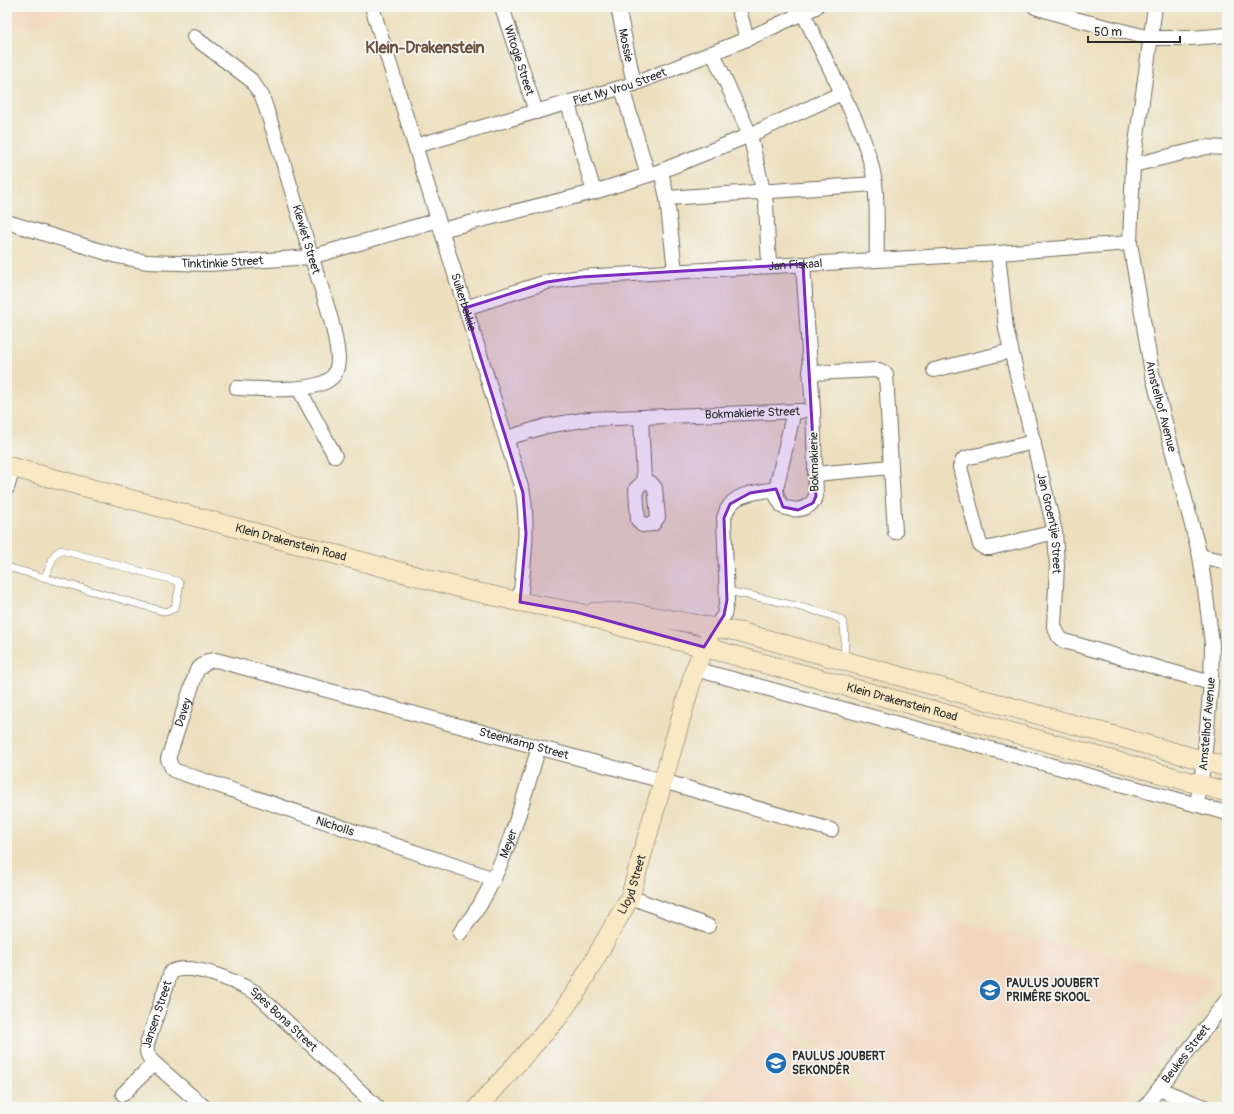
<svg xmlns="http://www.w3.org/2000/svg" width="1234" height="1114" viewBox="0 0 1234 1114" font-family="Pangolin,sans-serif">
<rect width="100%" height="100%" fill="#f6f6f2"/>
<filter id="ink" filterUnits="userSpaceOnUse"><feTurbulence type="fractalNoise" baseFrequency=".025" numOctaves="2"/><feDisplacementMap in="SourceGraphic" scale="8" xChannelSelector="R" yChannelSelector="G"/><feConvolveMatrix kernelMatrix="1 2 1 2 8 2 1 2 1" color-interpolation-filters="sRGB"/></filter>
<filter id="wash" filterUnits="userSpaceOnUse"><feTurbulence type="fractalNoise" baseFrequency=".012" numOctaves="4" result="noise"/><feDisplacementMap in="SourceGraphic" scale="16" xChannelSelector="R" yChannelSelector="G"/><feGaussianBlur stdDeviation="0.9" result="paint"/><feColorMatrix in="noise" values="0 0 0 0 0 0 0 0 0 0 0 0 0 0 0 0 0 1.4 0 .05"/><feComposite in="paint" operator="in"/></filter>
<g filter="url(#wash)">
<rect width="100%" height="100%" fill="#ecdfbe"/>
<!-- built -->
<g fill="#f2d5bd">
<path d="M7 7H92L7 34Z"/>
<path d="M823 892 1215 978 1116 1107H890L769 1003Z"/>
<path d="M766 1020 872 1107H698Z"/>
</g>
</g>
<g filter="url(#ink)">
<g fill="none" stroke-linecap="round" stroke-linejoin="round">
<!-- lane casing -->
<g stroke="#6f6a5e" stroke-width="8">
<g id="lane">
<path d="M7 567 166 612 175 608 180 584 177 581 61 550 55 554 45 577"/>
<path d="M727 591C743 594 837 613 842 621 847 628 844 652 844 661"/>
</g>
</g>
<!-- street casing -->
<g stroke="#6f6a5e" stroke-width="16">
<g id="street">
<path id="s1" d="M372 7 523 493C529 529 523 566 520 602"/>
<path id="s2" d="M502 7 536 112"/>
<path id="s3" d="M618 7 634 84"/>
<path d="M738 7 747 39"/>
<path d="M1035 7 1071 18 1150 38H1192L1227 35"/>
<path id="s4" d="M1155 7 1133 165 1130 243 1152 373 1200 556 1207 604 1212 644 1211 683 1204 761 1197 804"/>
<path id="s5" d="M194 37 251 80 262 96C280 149 295 202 311 255 321 289 335 323 338 358 338 364 337 370 334 375 321 394 259 389 237 388"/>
<path d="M713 53 750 135 842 93 803 13"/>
<path d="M622 88 648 175"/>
<path d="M842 93C857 121 870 151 875 183 878 207 876 235 877 260"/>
<path d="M568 104 594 192"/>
<path id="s6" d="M415 146 634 84 747 39 816 7"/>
<path d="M1133 165 1207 147 1227 148"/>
<path d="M661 171 667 198"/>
<path id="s7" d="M7 222 117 256 147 262 208 264 311 257 438 220"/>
<path d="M441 230 594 192 661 171 750 135 766 203 769 266"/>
<path id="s8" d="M998 253 1006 329 1055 532 1057 566 1054 626 1059 637 1064 641 1211 683"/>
<path d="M675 271 667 198 875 184"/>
<path id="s9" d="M465 308 547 282 581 277 998 253 1130 243"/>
<path d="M934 370 1011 351"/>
<path d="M810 373 879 370 886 374 891 467 815 474"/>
<path d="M299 389 335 456"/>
<path d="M794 411 776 489 777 497 783 507C797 512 810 510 816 496L813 410 803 264"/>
<path d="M641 418 644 481 651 483 655 488 658 517 653 524 642 525 638 520 636 489 644 481"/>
<path id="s10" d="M507 438 546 426 589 419 802 411"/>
<path d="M1034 442 966 458 963 460 960 467 980 545 985 548H990L1055 532"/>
<path d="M891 467 895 532"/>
<path d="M7 488 13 468"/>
<path d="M1200 556 1227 562"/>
<path d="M716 626 724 615 727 600 724 518C730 492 754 493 776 489"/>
<path d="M695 669 1227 813"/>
<path id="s11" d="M494 879 173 770 168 759 197 670 208 661 216 660 663 781 831 830"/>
<path d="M630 897 708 926"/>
<path id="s12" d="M460 933C467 923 475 913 481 903 509 855 523 799 539 747"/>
<path d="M1159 1089 1204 1107"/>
<path d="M123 1094 154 1063"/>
<path id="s13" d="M204 1107 154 1063C148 1057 146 1053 147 1044L171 972C191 961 236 982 255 992L377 1107"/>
<path id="s14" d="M1145 1107 1227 1000"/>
</g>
</g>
<!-- secondary casing -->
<g stroke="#6f6a5e" stroke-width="20">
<g id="secondary">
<path id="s15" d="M7 466 468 590 520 602 576 612 626 628 704 647 1227 792"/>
<path d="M594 612H629L740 632 1227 767"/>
<path id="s16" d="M478 1107 557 1019 578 989 630 897 695 669 709 637"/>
</g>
</g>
<!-- lane -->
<use href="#lane" stroke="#fff" stroke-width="7"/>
<!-- street -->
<use href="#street" stroke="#fff" stroke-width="14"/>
<!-- secondary -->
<use href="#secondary" stroke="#f8e8c3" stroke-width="19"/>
</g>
</g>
<!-- marked area -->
<path fill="#7b2cbf" fill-opacity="0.2" stroke="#7b2cbf" stroke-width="3" stroke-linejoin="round" d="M803 264 816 496 813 503 798 510 783 507 776 489 750 493 730 504 724 518 727 600 724 615 704 647 576 612 520 602 526 534 523 493 465 308 547 282 581 277Z"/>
<!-- icons -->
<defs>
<g id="school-disc" transform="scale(1.15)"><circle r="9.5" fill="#1f6fb2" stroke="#f6f6f2"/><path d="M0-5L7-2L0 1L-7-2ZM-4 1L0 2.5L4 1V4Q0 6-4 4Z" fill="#fff"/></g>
</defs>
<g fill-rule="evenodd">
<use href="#school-disc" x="990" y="990"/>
<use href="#school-disc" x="776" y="1063"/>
</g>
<g text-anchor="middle" stroke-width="3.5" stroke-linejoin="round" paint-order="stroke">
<!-- street labels -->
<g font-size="12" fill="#2b2b2b" stroke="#f6f6f2">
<text dy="4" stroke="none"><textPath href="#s3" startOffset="39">Mossie</textPath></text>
<text dy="4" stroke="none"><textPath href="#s2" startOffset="56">Witogie Street</textPath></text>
<text dy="4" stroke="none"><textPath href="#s6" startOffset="213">Piet My Vrou Street</textPath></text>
<text dy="4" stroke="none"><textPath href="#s5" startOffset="241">Kiewiet Street</textPath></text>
<text dy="4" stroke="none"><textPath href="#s7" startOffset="221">Tinktinkie Street</textPath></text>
<text dy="4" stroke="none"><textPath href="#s9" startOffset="335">Jan Fiskaal</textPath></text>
<text dy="4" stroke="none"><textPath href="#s1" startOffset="309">Suikerbekkie</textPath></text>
<text dy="4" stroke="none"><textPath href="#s4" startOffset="404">Amstelhof Avenue</textPath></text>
<text dy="4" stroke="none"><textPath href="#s10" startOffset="248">Bokmakierie Street</textPath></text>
<text transform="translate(814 462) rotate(-91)" y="4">Bokmakierie</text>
<text dy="4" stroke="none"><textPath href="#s8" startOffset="276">Jan Groentjie Street</textPath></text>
<text dy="4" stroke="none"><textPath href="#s15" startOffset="294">Klein Drakenstein Road</textPath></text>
<text dy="4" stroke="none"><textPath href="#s15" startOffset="926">Klein Drakenstein Road</textPath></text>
<text dy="4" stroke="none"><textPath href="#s11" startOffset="400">Davey</textPath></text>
<text transform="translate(1207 724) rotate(-85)" y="4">Amstelhof Avenue</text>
<text dy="4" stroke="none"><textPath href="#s11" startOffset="786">Steenkamp Street</textPath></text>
<text transform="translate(335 826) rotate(18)" y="4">Nicholls</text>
<text dy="4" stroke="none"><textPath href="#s12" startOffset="102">Meyer</textPath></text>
<text dy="4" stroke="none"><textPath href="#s16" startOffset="273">Lloyd Street</textPath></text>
<text dy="4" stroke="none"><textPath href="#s13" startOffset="119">Jansen Street</textPath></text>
<text dy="4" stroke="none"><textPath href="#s13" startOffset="292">Spes Bona Street</textPath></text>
<text dy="4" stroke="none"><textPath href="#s14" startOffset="67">Beukes Street</textPath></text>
</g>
<!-- poi labels -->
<g font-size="12" font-weight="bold" fill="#2b2b2b" stroke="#f6f6f2" text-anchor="start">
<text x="1006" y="987">PAULUS JOUBERT<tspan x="1006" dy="14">PRIMÊRE SKOOL</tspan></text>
<text x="792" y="1060">PAULUS JOUBERT<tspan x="792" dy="14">SEKONDÊR</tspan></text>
</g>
<!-- district labels -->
<g font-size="16" font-weight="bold" fill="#6a5243" stroke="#f6f6f2">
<text x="425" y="53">Klein-Drakenstein</text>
</g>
</g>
<!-- margin -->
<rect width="1234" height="1114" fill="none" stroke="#f6f6f2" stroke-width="24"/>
<!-- scale -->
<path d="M1088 36v6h92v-6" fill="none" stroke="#2b2b2b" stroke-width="2"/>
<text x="1094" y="36" font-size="12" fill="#2b2b2b" stroke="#f6f6f2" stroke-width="3" paint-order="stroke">50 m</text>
</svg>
